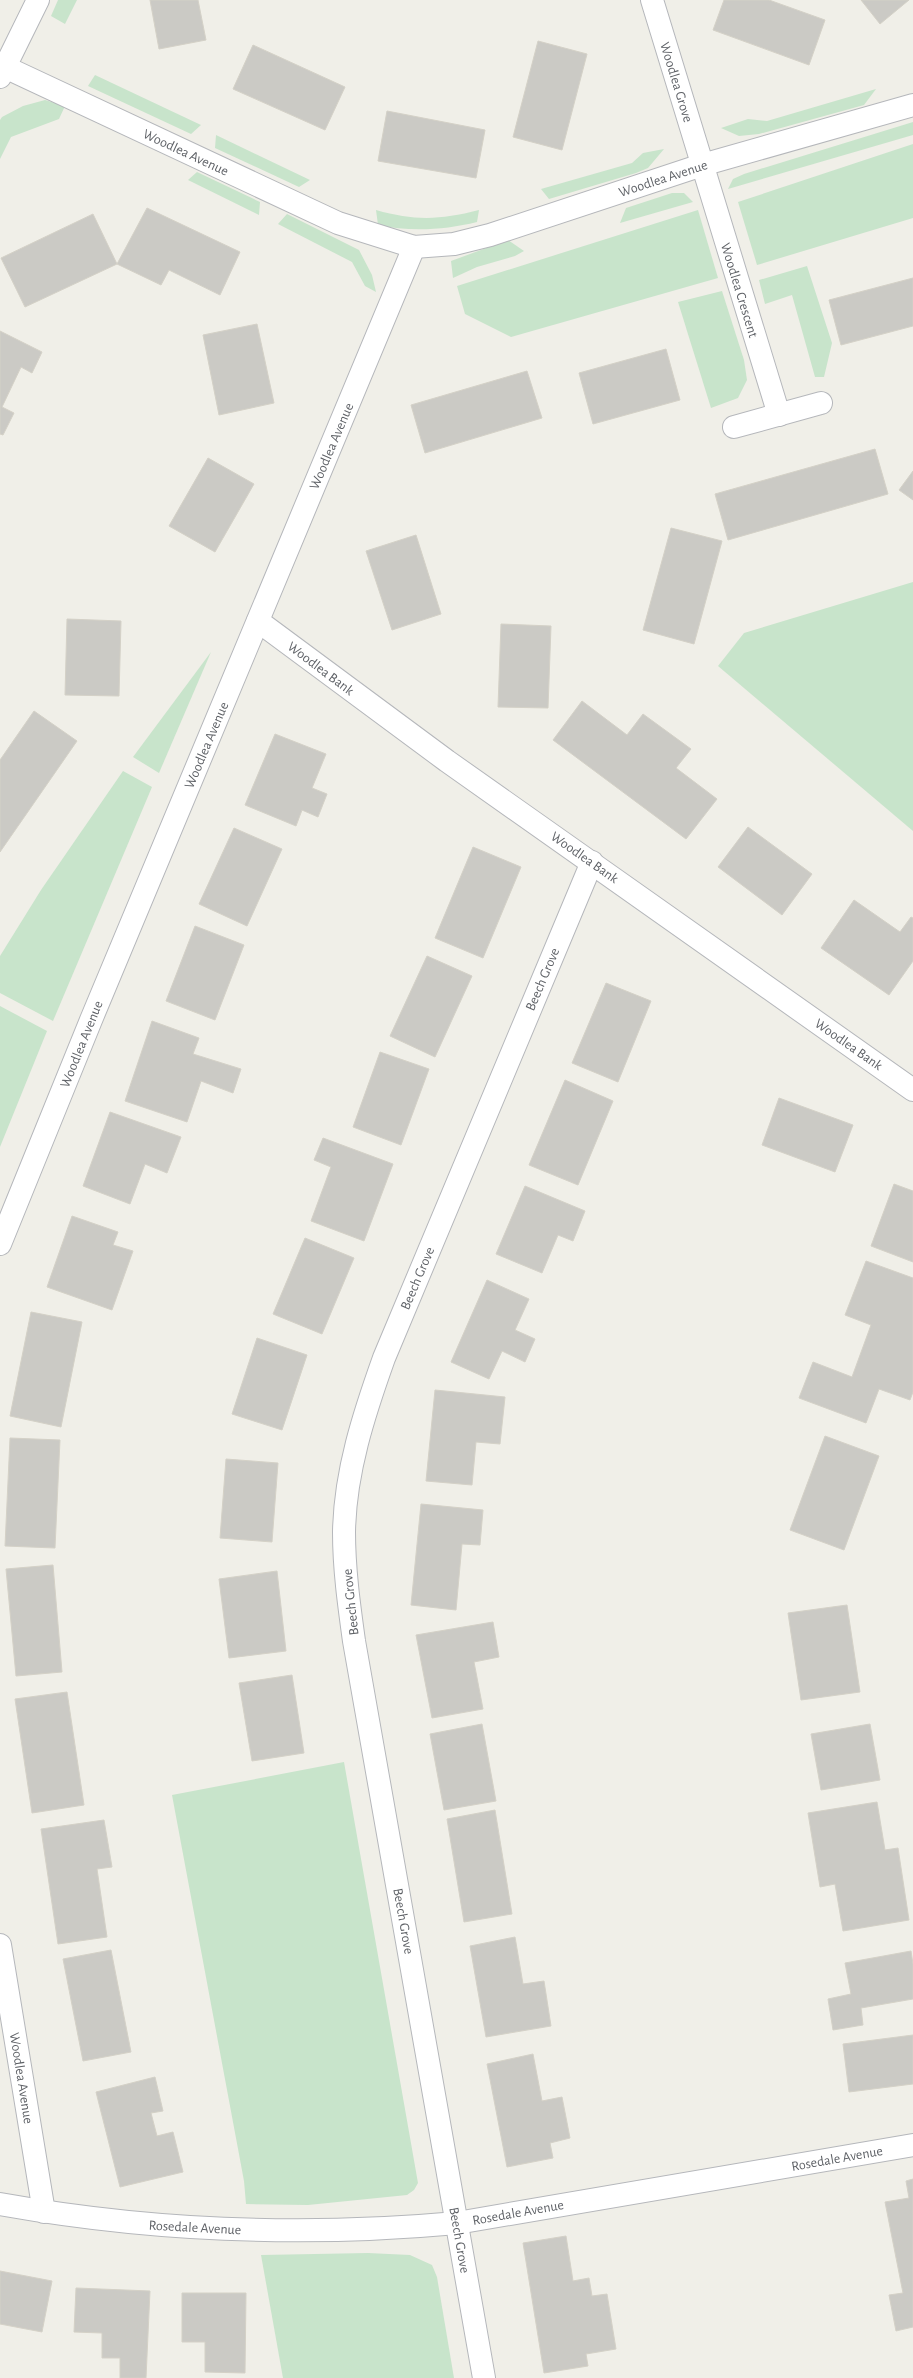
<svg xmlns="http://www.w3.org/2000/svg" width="913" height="2378" viewBox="0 0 913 2378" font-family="'Alegreya Sans',sans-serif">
<rect width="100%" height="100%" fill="#f0efe8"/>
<!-- green -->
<g fill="#c8e4cb">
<path d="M58 0H77L65 24 51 16Z"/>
<path d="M95 75 201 125 191 134 88 86Z"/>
<path d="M876 89 864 105 759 134 739 136 721 128 748 119 767 121Z"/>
<path d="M45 100 65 106 59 119 11 137 0 159V120L2 117 23 106Z"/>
<path d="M913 122V135L728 189 733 179 744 174Z"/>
<path d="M216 135 310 180 299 187 215 148Z"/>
<path d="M913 144V218L757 265 738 202Z"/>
<path d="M664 149 648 168 636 173 549 199 541 189 632 163 643 153Z"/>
<path d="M197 172 260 202 259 215 188 180Z"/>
<path d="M672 193H684L693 202 620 223 626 208Z"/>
<path d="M376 210C415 221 440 220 479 210L477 222C445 230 410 232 378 225Z"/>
<path d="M698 210 718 278 511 337 465 314 457 286Z"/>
<path d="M287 214 359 250 372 275 376 292 365 286 352 262 278 224Z"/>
<path d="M508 240 524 251 515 256 477 267 453 278 451 261Z"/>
<path d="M807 266 832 343 824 377H815L792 295 765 304 759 280Z"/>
<path d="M722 291 744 360 747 380 738 398 711 408 678 302Z"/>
<path d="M913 582V831L718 666 744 633Z"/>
<path d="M211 652 159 773 133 757Z"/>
<path d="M123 771 152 787 53 1021 0 993V956L41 890Z"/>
<path d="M0 1006 47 1031 0 1147Z"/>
<path d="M344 1762 418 2183 414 2190 407 2195 308 2205 246 2204 244 2181 172 1795Z"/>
<path d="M368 2253 410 2255 432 2265 437 2277 454 2378H283L261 2255Z"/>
</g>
<!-- building -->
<g fill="#cbcac5" stroke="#d4d1c7">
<path d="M150 0H198L206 40 159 49Z"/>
<path d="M724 0H769L825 20 809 65 713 30Z"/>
<path d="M861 0H909L880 24Z"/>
<path d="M538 41 587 54 562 150 513 137Z"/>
<path d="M253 45 345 87 325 130 233 89Z"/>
<path d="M387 111 485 130 476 178 378 161Z"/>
<path d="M147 208 240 252 220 295 169 270 161 285 117 264Z"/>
<path d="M93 214 117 264 25 307 1 258Z"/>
<path d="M913 278V326L841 345 829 300Z"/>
<path d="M257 324 274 403 219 415 203 335Z"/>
<path d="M0 331 42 352 32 373 21 367 2 407 14 413 3 435 0 434Z"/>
<path d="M666 349 680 400 593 424 579 373Z"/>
<path d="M527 371 542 418 425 453 411 405Z"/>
<path d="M875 449 888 494 728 540 715 494Z"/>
<path d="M208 458 254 484 215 552 169 526Z"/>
<path d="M913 471V500L899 490Z"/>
<path d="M671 528 722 541 694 644 643 630Z"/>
<path d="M416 535 441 614 392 630 366 551Z"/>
<path d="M67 619 121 621 119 696 65 695Z"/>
<path d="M501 624 551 626 548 708 498 707Z"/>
<path d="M582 701 627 735 643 714 691 749 676 768 717 799 686 839 553 740Z"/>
<path d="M34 711 77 741 0 852V760Z"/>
<path d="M275 734 326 754 312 788 327 794 318 817 302 810 296 826 245 805Z"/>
<path d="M748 827 812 874 782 915 718 867Z"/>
<path d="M234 828 282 849 247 926 199 904Z"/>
<path d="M473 847 521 867 483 958 435 938Z"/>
<path d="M854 900 900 932 911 917 913 918V961L889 995 821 948Z"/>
<path d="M195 926 244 945 215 1020 166 1001Z"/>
<path d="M427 956 472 976 435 1057 390 1036Z"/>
<path d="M606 983 651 1001 618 1082 572 1063Z"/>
<path d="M152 1021 199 1038 193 1054 241 1069 233 1093 201 1081 187 1122 125 1101Z"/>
<path d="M380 1052 429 1069 401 1145 353 1127Z"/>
<path d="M565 1080 613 1101 578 1185 529 1165Z"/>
<path d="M779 1098 853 1125 835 1172 762 1145Z"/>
<path d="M110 1112 181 1137 167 1173 145 1164 130 1204 83 1186Z"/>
<path d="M323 1138 393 1164 364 1241 311 1221 331 1167 314 1160Z"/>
<path d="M894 1184 913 1191V1262L871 1246Z"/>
<path d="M525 1186 585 1211 573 1241 558 1235 542 1273 496 1254Z"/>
<path d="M72 1216 118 1232 113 1245 133 1251 112 1310 47 1287Z"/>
<path d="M305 1238 354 1258 322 1334 273 1314Z"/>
<path d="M866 1261 913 1278V1392L910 1400 879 1389 866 1423 799 1398 813 1362 852 1377 871 1325 845 1315Z"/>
<path d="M487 1280 529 1299 515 1330 535 1339 525 1362 502 1351 489 1379 451 1362Z"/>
<path d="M31 1312 82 1322 61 1427 10 1416Z"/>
<path d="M257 1338 307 1355 282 1430 232 1414Z"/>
<path d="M435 1390 505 1397 500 1444 476 1442 472 1485 426 1481Z"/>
<path d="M825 1436 879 1456 844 1550 790 1530Z"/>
<path d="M10 1438 60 1440 55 1548 5 1546Z"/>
<path d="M226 1459 278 1463 272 1542 220 1538Z"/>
<path d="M421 1504 483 1510 480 1545 462 1544 456 1610 411 1605Z"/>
<path d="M53 1565 62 1672 16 1676 6 1569Z"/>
<path d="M277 1571 286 1651 229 1658 219 1579Z"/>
<path d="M847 1605 860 1692 801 1700 788 1613Z"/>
<path d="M493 1622 499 1657 474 1662 483 1709 432 1718 416 1635Z"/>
<path d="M292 1675 304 1753 252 1761 239 1683Z"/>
<path d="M67 1692 84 1805 32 1813 15 1699Z"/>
<path d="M482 1724 496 1801 444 1810 430 1734Z"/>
<path d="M870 1724 880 1780 821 1790 811 1734Z"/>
<path d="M877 1802 885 1850 898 1848 909 1920 843 1931 835 1884 820 1887 808 1813Z"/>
<path d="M495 1810 512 1914 464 1922 447 1819Z"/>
<path d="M104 1820 112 1867 97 1869 107 1937 58 1944 41 1829Z"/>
<path d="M515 1937 523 1984 544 1981 551 2026 486 2037 470 1946Z"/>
<path d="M111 1950 131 2052 83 2061 63 1959Z"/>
<path d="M911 1951 913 1964V1999L861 2008 863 2025 833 2030 828 1999 851 1994 845 1963Z"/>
<path d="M913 2035V2084L849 2092 843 2044Z"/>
<path d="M533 2054 542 2101 562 2097 570 2138 550 2143 553 2158 507 2167 487 2064Z"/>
<path d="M155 2077 163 2111 151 2113 157 2136 173 2132 183 2172 120 2187 96 2092Z"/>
<path d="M913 2179V2327L896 2331 889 2295 903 2293 885 2202 909 2198 906 2181Z"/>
<path d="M566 2236 573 2281 589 2278 592 2296 607 2294 616 2349 586 2354 588 2366 544 2373 523 2243Z"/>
<path d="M0 2271 52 2281 42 2332 0 2324Z"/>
<path d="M76 2288 150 2291 146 2378H120V2358H102V2333L74 2332Z"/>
<path d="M182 2293H246L245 2373 205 2372V2342H182Z"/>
</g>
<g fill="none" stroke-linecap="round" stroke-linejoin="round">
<!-- minor casing -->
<g stroke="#b5b7bb" stroke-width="24">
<g id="minor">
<path d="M652 0 779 415"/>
<path d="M5 67 338 223 414 247 454 244 490 235 702 165 913 105"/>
<path d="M0 77 38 0"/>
<path d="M734 427 821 403"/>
<path d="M258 621 447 761 913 1090"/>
<path d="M0 1244 91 1020 414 247"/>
<path d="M0 1945 44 2212"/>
<path d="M0 2204C151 2231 304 2237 457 2223L913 2145"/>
<path d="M484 2378 354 1641C349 1605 344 1569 344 1532 345 1472 364 1414 384 1358L592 862"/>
</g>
</g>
<!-- minor -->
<use href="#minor" stroke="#fff" stroke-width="22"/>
</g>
<g text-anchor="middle" stroke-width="3" stroke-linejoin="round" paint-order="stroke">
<!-- street labels -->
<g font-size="14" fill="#5f6267" stroke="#fff">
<text transform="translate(677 82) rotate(73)" y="5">Woodlea Grove</text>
<text transform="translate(186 152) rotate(25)" y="5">Woodlea Avenue</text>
<text transform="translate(663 178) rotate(-18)" y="5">Woodlea Avenue</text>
<text transform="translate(740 290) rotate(73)" y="5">Woodlea Crescent</text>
<text transform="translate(331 446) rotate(-67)" y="5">Woodlea Avenue</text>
<text transform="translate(321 668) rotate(37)" y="5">Woodlea Bank</text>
<text transform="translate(206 745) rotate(-67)" y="5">Woodlea Avenue</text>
<text transform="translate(585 857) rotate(35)" y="5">Woodlea Bank</text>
<text transform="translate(542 979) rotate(-67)" y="5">Beech Grove</text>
<text transform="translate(81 1044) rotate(-68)" y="5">Woodlea Avenue</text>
<text transform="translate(849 1044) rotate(35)" y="5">Woodlea Bank</text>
<text transform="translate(417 1278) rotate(-67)" y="5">Beech Grove</text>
<text transform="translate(350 1602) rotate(-96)" y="5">Beech Grove</text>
<text transform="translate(404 1921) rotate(80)" y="5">Beech Grove</text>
<text transform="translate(22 2078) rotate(81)" y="5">Woodlea Avenue</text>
<text transform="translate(837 2158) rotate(-10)" y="5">Rosedale Avenue</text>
<text transform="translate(518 2212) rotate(-10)" y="5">Rosedale Avenue</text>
<text transform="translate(195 2227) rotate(3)" y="5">Rosedale Avenue</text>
<text transform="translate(460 2240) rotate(80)" y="5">Beech Grove</text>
</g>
</g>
</svg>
